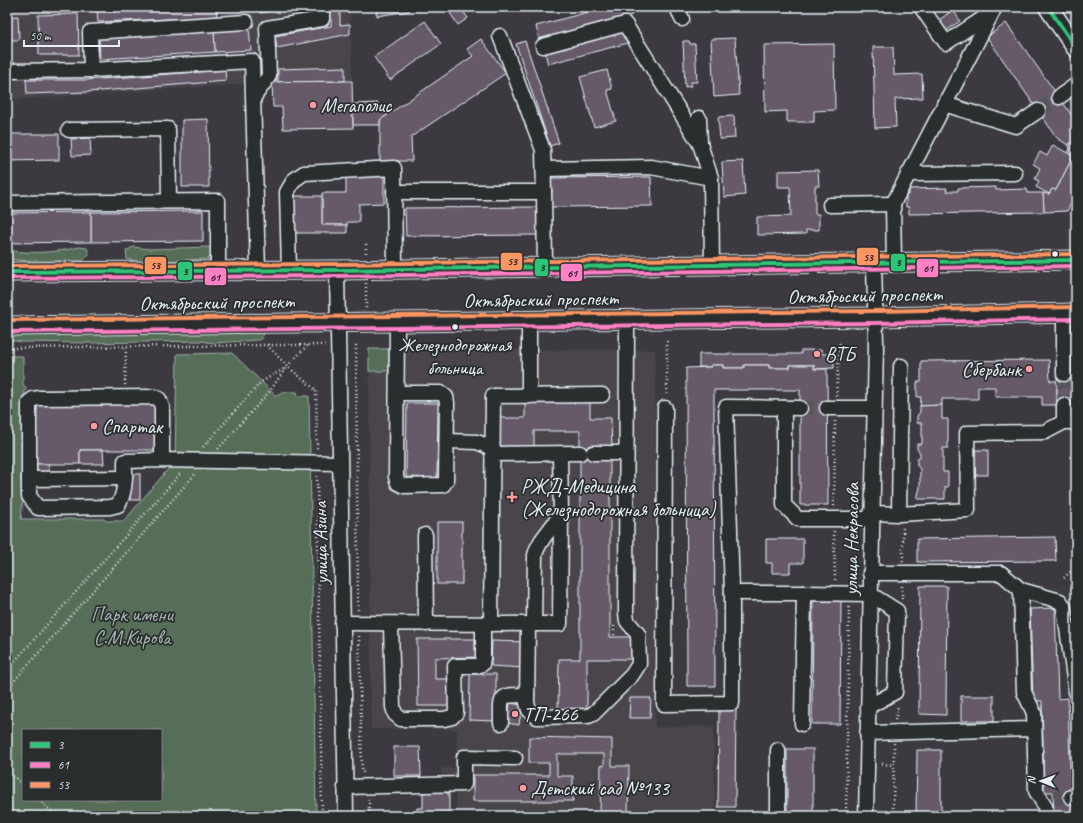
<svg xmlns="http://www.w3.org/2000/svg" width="1083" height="823" viewBox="0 0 1083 823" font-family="Caveat,sans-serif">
<rect width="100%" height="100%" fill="#3c3a40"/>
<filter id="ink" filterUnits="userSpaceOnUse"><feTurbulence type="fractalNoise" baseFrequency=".025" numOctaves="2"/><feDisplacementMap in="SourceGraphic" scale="8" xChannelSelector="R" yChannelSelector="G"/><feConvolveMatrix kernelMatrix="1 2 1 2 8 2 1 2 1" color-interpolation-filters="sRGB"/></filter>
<g filter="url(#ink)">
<!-- built -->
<g fill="#49444c">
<path d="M7 7H350L352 81 272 82 7 100Z"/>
<path d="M369 349 655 350V727L714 726 715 816H456V789H442L441 768H457V729H371Z"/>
</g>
<!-- green -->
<g fill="#566d59" stroke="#9fafa8" fill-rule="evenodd">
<path d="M79 247 87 248 89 254 83 261H30L7 259V250C29 254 56 253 79 247Z"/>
<path d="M133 247 150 249 209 247 213 250 212 257 206 259 139 262 127 259 126 251Z"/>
<path d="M252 329 264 333 262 338 258 340 214 343 200 341 86 343 22 342 9 340 8 335Z"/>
<rect x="369" y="349" width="20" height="22"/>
<path d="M232 353 276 396 285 392H297L298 396H309L316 816H7V356H23V384L26 388 23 400 22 446 25 473 21 519H104L106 521H124L175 461 177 354ZM23 730H161V800H23Z"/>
</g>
<!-- building -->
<g fill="#665a69" stroke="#e8f1f8">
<path d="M183 7H216L217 17 98 22 97 11Z"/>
<path d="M259 7H304L260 13Z"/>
<path d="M331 7H340V25L350 24V34L277 48 275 36 331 26Z"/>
<path d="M376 7H409V11L377 16Z"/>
<path d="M446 7H460L468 18 458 25Z"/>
<path d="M607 7H630L632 15 539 39 536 26Z"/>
<path d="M953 10 960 21 946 31 939 20Z"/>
<path d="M78 14 79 55H39L38 15Z"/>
<path d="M18 16 19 40H7V17Z"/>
<path d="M425 21 441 44 390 80 374 57Z"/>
<path d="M1006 23 1076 121V139L1068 145 1057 138 987 37Z"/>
<path d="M249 29 251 50 215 52 214 31Z"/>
<path d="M214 31 215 52 100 59 99 37Z"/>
<path d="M625 32 628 43 548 64 545 53Z"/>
<path d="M735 38 739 95 714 97 711 39Z"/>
<path d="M481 39 506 73 411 137 412 161H380V120L473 56 467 49Z"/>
<path d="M525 41 559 143 550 146 516 44Z"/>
<path d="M683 41H689L690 44H695L697 82H691V86L685 87Z"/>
<path d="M834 44 835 110 814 111V122H787V111L765 112 764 45Z"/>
<path d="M873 47H893L894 75 922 74 923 98 895 99 896 127 875 128Z"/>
<path d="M345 67V81L278 82V69Z"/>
<path d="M225 70 226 81 87 92 27 94 26 80H86Z"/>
<path d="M607 70 612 89 607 90 616 121 594 127 580 77Z"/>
<path d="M352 81 353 128 283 129 282 107H273L272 82Z"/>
<path d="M378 103 387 115 380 120V125H353V104Z"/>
<path d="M734 116 735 138 720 139 718 117Z"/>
<path d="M208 119 209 187H182V120Z"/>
<path d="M7 134H59V160L7 161Z"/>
<path d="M90 138 91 155 72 156 71 139Z"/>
<path d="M1076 139V194L1067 211 1044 212 1043 193 1049 194 1052 189 1056 190 1073 156 1068 153 1070 148 1068 145Z"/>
<path d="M1053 145 1073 156 1056 190 1052 189 1049 194 1036 187 1039 181 1035 179 1040 168 1033 164 1040 152 1047 156Z"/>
<path d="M743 161 745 195 724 197 722 162Z"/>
<path d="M818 170 819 186H815V214H819V230H806V234L757 235V217L791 216 790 187H778V171Z"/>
<path d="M346 173 359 176H384V203L359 204V222H347V225H322V193H346Z"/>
<path d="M651 177 652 206 551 207V178Z"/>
<path d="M996 187V190L1027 189V193H1043L1044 212 909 214V207H906V195L909 194V189L947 188 946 191H958V188Z"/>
<path d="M292 196H322V225H347V233H293Z"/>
<path d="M537 207V235L406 236 405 208Z"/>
<path d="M203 211V241L91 242V212Z"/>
<path d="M91 212V242L7 243V213Z"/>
<path d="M801 350H822V354H834V368L814 369V365H790V368H769V365H744V368H723V365H711V367H699V354H801Z"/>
<path d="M1049 360 1050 381H1057V405H1042V397H995V387H978V399H942V405L920 406 921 397H917V382H921V361Z"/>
<path d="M711 365H723V368H744V365H769V368H790V365H814V369H827L828 505H800V390H714L715 686H687L686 368 711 367Z"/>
<rect x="1057" y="374" width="19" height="31"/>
<path d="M156 401V450H80V464H32V402Z"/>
<path d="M590 401V418H611L612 448H580V431H534V446L500 447 499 418H525V402Z"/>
<path d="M407 403H438L437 478 406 477Z"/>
<path d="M942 405V419H948V448H943V472H948V487H945V499H917L920 487V469L917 465V459L920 458V453L917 449V444H922V423H917V416L920 412V406Z"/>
<path d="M580 448H593L610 459V637H631V659H587V712L558 711 559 659H580Z"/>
<path d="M80 450H103L104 464H80Z"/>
<rect x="975" y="450" width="13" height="25"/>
<rect x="32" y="464" width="17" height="9"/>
<rect x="130" y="474" width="10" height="26"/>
<rect x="437" y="522" width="25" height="62"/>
<path d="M1055 537 1056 561 917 562V539Z"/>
<path d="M766 539H803V563H790V573H772V563H766Z"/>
<path d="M920 586H947L946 715 919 714Z"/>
<path d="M813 601H841L840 724H812Z"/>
<path d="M1055 608 1058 699 1068 698 1071 800H1076V816H1054L1053 792H1044L1042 701H1033L1030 609Z"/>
<path d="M417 639H477V657L435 658V679H449V706H418Z"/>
<path d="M492 641 525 642 524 668 491 666Z"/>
<path d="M470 674H496V721L469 720Z"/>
<rect x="961" y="696" width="33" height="25"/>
<path d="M630 698H651L650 718H629Z"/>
<path d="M510 703 522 705 519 725 507 723Z"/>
<path d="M719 710H736L735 807H718Z"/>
<path d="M529 737 612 739V766H629L628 816H600L601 765 604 766V754H557V776H573V801H473V775H549V763H529Z"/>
<path d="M394 747H420L421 776H394Z"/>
<rect x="787" y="749" width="26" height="67"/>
<path d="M917 750H941V816H916Z"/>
<path d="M423 789H446V793H449V816H417V808H423Z"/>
</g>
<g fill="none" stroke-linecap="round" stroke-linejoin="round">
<!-- minor-tunnel -->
<g stroke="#56555c" stroke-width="14" stroke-dasharray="14 7" stroke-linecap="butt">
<path d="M1038 111 1059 97"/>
<path d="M1064 374V405"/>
<path d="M800 408H827"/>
<path d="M1054 798 1071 797"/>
</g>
<!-- minor casing -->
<g stroke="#e8f1f8" stroke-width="17">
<g id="minor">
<path d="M677 7 682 19"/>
<path d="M921 7 946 43 991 13"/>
<path d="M500 36 543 150 544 192"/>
<path d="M543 46 625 24 700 144 711 178 712 265"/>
<path d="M91 70 90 32 246 22"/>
<path d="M7 71 91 70 252 61 258 271"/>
<path d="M254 97 269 76 267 28 322 19V7"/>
<path d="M1059 97 1076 85"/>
<path d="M944 104 1016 126 1038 111"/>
<path d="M699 118 700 144"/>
<path d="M69 130 168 129 169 201"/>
<path d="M544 169 651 167 711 178"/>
<path d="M908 174 1015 173"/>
<path d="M394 192H544L545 267"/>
<path d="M7 203 218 201V271"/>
<path d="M830 205 893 204"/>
<path d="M894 262 893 204 993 11"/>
<path d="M289 270 287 192 294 180 304 173 394 168 395 269"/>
<path d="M337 270 346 816"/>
<path d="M1064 313V374"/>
<path d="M529 321V396"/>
<path d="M397 393H441L446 397 447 403 446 481 443 485 404 486 398 483 396 477 397 322"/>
<path d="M665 408 664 704 732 703V593H804"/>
<path d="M784 408V505L798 519H871"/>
<path d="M827 408H874"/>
<path d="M1064 422V405"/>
<path d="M447 441 477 442 492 448"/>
<path d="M593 453H626"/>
<path d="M492 454 580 453"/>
<path d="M162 460 125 461C125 476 126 492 118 505L110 507 38 508 29 496V402L33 399 40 398 155 397 159 399 162 407V460L339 463"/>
<path d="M29 479 125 478"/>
<path d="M871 513 899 514 968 510 967 433 1045 432 1064 422H1076"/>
<path d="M899 514 901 366"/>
<path d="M425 535 426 624"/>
<path d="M870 573H1001L1021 590 1024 692 1034 713 1036 791 1045 806 1046 816"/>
<path d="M1021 590 1060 601 1064 607 1076 692"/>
<path d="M732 593 726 407 800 408"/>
<path d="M342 623 528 624 527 703 529 710 537 717 588 716 593 714 632 675 639 664 638 634 627 621 626 613 627 320"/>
<path d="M391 624 393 707 395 714 401 719H444L452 717 456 713 455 666H477L482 664 483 658V624"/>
<path d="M491 624 493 396 602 395"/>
<path d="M528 624H560L561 515"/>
<path d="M534 624 535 555C539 538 554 528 561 512L560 454"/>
<path d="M501 723C501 695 498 695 527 695"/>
<path d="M802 724 804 593 870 594 897 611 895 692 868 707"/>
<path d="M867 733 1034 729"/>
<path d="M778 750V816"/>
<path d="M345 787 464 784V757L515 758"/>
<path d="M1071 797H1076"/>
<path d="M866 816 876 345 874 263"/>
</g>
</g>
<!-- major casing -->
<g stroke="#e8f1f8" stroke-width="21">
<g id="major">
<path d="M1048 7 1076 48"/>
<path d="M7 272 337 270 1076 260"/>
<path d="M7 326 876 317 1076 313"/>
</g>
</g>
<!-- path -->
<g stroke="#e8f1f8" stroke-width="2.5" stroke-dasharray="1 3" stroke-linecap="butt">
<path d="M366 244V255"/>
<path d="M366 308V283"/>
<path d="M667 341V397"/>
<path d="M268 345H326"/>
<path d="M356 345 358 611"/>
<path d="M7 348 267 345 287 366 316 390 317 451"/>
<path d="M125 385 126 346"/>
<path d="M836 396 840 341"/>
<path d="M203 447 261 382 287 367"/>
<path d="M218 449 270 391 287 366 308 345"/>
<path d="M317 476 322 816"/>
<path d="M834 506 835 419"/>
<path d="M834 531 835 580 837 582"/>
<path d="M903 561V526"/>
<path d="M1064 578 1076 566"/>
<path d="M902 599V584"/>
<path d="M614 635V624"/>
<path d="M359 636 362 770 364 774"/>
<path d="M7 670 180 474"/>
<path d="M7 689 196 473"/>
<path d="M895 720 898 706"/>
<path d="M882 764 894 765"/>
<path d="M7 770 23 785"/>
<path d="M369 799V816"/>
<path d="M39 800 56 816"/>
<path d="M846 816 849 607"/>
<path d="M893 816 894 743"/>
</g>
<!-- minor -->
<use href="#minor" stroke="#2a2d2e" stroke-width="14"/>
<!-- major -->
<use href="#major" stroke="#2a2d2e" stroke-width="18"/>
<!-- bus-1 casing -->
<g stroke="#2a2d2e" stroke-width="7">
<g id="bus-1">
<path d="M1048 7 1076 48"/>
<path d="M7 272 337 270 1076 260"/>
</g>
</g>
<!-- bus-2 casing -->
<g stroke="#2a2d2e" stroke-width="7">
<g id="bus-2">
<path d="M7 278 337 276 1076 266"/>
<path d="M7 332 876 323 1076 319"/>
</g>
</g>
<!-- bus-3 casing -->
<g stroke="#2a2d2e" stroke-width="7">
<g id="bus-3">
<path d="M7 266 337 264 1076 254"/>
<path d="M7 320 876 311 1076 307"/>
</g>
</g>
<!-- bus-1 -->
<use href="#bus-1" stroke="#2dc577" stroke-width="4"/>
<!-- bus-2 -->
<use href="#bus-2" stroke="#ff80c5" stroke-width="4"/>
<!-- bus-3 -->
<use href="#bus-3" stroke="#fb9564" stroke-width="4"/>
</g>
</g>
<!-- markers -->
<g fill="#ff9aa2" stroke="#2a2d2e" stroke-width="1.5">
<circle cx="313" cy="105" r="4"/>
<circle cx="817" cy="354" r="4"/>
<circle cx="1029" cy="369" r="4"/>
<circle cx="94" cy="426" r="4"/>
<path d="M510 491h4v4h4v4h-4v4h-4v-4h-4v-4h4z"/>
<circle cx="515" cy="714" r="4"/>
<circle cx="523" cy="788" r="4"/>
</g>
<g fill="#e8f1f8" stroke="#2a2d2e" stroke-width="1.5">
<circle cx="1055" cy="254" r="3.5"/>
<circle cx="455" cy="327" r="3.5"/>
</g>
<g text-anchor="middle" stroke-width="3.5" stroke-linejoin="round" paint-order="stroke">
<!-- bus labels -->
<g font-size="19" fill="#e8f1f8" stroke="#2a2d2e">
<text x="455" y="351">Железнодорожная<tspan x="455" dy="23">больница</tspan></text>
</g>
<!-- poi labels -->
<g font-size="20" fill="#e8f1f8" stroke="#2a2d2e" text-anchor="start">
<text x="321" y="112">Мегаполис</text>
<text x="825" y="361">ВТБ</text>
<text x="1021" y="376" text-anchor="end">Сбербанк</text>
<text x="102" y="433">Спартак</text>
<text x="521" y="493">РЖД-Медицина<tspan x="521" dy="23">(Железнодорожная больница)</tspan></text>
<text x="523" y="721">ТП-266</text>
<text x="531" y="795">Детский сад №133</text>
</g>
<!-- street labels -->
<g font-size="20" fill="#e8f1f8" stroke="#2a2d2e">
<text transform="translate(865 295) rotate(-1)" y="7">Октябрьский проспект</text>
<text transform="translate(541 299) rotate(-1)" y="7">Октябрьский проспект</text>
<text transform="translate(217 302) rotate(-1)" y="7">Октябрьский проспект</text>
<text transform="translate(851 539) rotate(-89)" y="7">улица Некрасова</text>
<text transform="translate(320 543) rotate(-91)" y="7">улица Азина</text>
</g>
<!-- park labels -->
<g font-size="20" fill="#a6b6b0" stroke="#2a2d2e">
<text x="132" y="621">Парк имени<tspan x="132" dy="23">С.М.Кирова</tspan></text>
</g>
</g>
<g stroke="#2a2d2e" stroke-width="1.5">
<rect x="856" y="247" width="23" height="19" rx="4" fill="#fb9564"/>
<rect x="500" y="252" width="23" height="19" rx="4" fill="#fb9564"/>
<rect x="890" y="253" width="16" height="19" rx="4" fill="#2dc577"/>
<rect x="144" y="256" width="23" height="19" rx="4" fill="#fb9564"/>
<rect x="534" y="258" width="15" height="19" rx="4" fill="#2dc577"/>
<rect x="916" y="258" width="23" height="20" rx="4" fill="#ff80c5"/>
<rect x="177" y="261" width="16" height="20" rx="4" fill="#2dc577"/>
<rect x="560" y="263" width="23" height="19" rx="4" fill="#ff80c5"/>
<rect x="204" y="267" width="23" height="19" rx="4" fill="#ff80c5"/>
</g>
<g font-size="11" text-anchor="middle" font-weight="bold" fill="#111">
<text x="868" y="261">53</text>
<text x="512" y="265">53</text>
<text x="898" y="266">3</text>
<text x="155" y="269">53</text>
<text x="542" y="271">3</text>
<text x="928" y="272">61</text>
<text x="185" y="275">3</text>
<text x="572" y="277">61</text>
<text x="215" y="281">61</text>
</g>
<!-- margin -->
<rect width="1083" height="823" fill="none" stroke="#2a2d2e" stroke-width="24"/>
<rect x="12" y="12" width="1059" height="799" fill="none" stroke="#e8f1f8" stroke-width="1.5" filter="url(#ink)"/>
<!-- legend -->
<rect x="22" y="729" width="140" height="72" fill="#2a2d2e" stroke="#767b7f"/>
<rect x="30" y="742" width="20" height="6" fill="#2dc577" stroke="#767b7f"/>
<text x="58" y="749" font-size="12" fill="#e8f1f8">3</text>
<rect x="30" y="762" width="20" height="6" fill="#ff80c5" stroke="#767b7f"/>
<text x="58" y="769" font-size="12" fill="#e8f1f8">61</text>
<rect x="30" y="782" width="20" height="6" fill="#fb9564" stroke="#767b7f"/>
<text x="58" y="789" font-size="12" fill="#e8f1f8">53</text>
<!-- north arrow -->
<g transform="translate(1041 781) rotate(271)" stroke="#2a2d2e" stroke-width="3" paint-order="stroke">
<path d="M0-3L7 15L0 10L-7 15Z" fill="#e8f1f8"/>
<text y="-6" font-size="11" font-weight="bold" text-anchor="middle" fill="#e8f1f8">N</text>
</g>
<!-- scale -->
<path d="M24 40v6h95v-6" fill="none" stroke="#e8f1f8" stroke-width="2"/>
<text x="30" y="40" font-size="12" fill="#e8f1f8" stroke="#2a2d2e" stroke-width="3" paint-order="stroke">50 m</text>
</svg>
